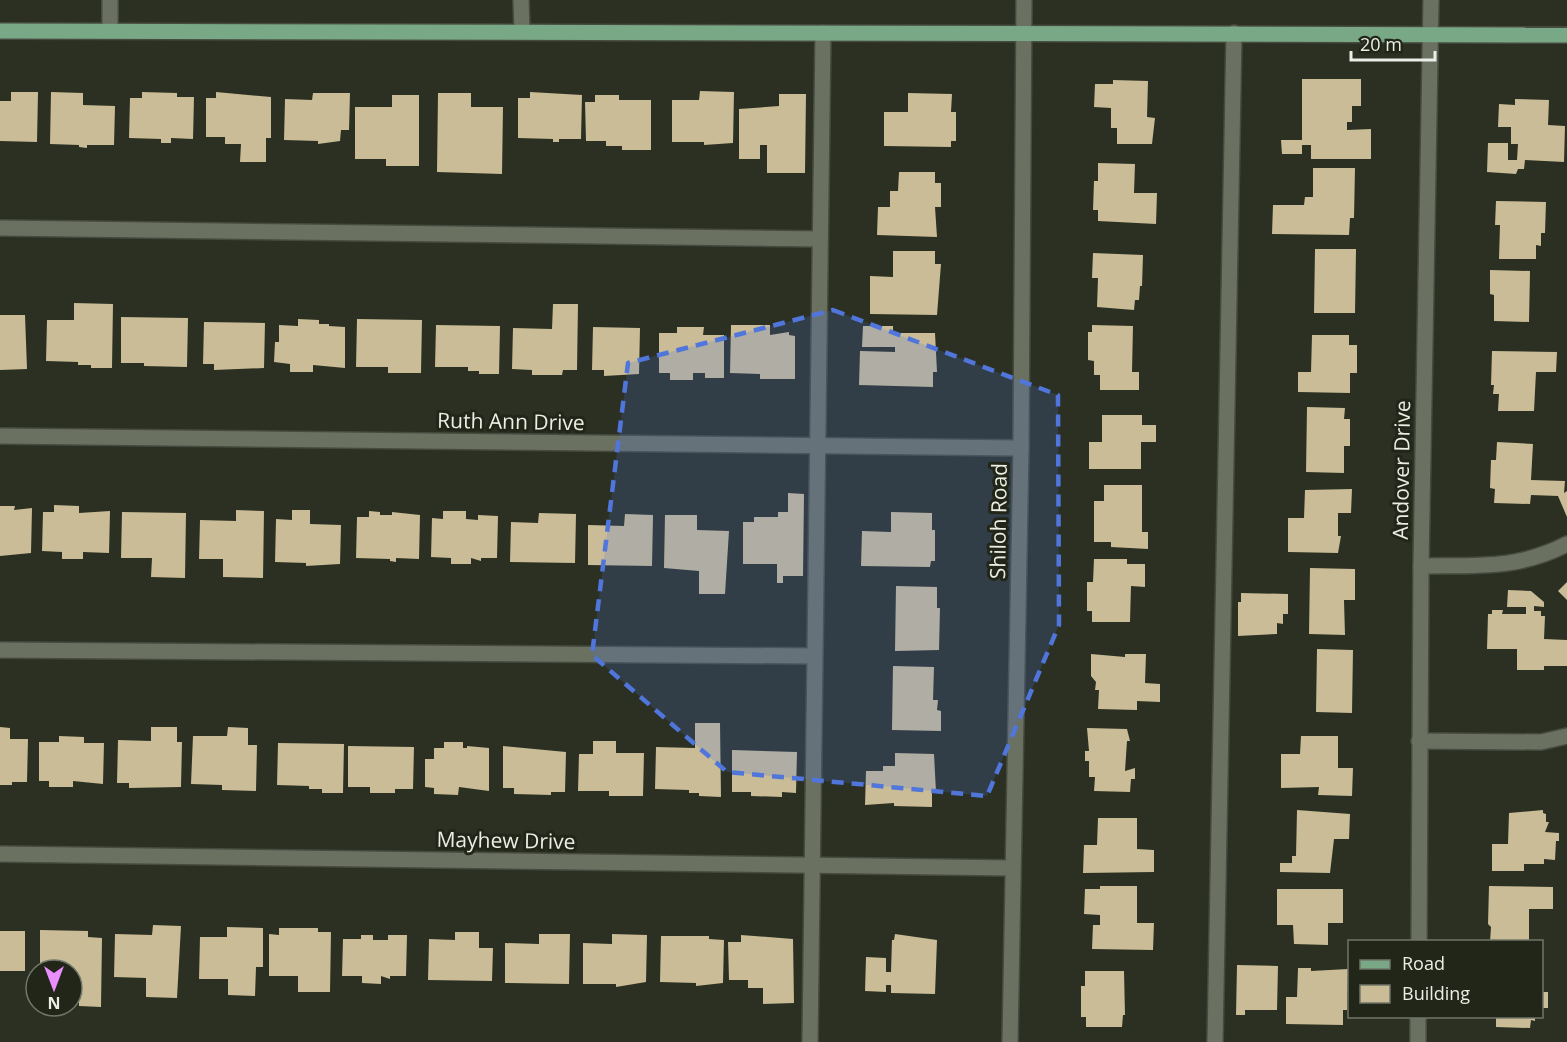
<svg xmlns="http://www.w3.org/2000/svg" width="1567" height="1042" viewBox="0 0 1567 1042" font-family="'Open Sans',sans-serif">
<rect width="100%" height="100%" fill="#2b3022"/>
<!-- building -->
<g fill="#c9bc96">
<path d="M1302 79H1361V106H1352V122H1347V130L1371 129V159H1311V145H1302V154H1282L1281 140H1302Z"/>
<path d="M1113 80 1148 81 1147 117 1155 118 1152 144H1117V128H1111V108L1094 107 1095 84H1113Z"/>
<path d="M700 91 734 92 733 143 704 145V142H672V100H699Z"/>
<path d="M11 92H38L37 142 0 141V101H11Z"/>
<path d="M51 92 83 93V105L115 106 114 145H87V148L79 147V145L50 144Z"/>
<path d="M142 92 177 93V97H194L193 139 171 138V143H161V139L129 138 130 98H142Z"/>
<path d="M216 92 271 97V138H266V162H240L241 144H225V137H206V98H216Z"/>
<path d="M530 92 582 95 581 139H559V142H553V139L518 138V98H530Z"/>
<path d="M313 93H350L349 130H341L340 141 318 144V141L284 140 285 99 312 100Z"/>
<path d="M438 93H471V107H503L502 174 437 172Z"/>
<path d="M908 93 952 94 951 112H956V141H951V147L884 146V112H908Z"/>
<path d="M779 94H806L805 173H767V145H760V159H739V109L779 106Z"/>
<path d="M392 95H419V166H386V159H355V107H392Z"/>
<path d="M595 95H619V100H651V150H622V146H606V141H586L585 102H595Z"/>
<path d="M1515 99 1549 100 1548 125 1565 126 1564 162 1525 160 1524 169H1518L1516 174 1487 172 1488 143H1508V160H1517L1518 144H1511V127H1498L1499 104 1515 105Z"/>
<path d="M1098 163 1135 164 1134 193H1157L1156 224 1098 221V210H1093L1094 181H1098Z"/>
<path d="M1313 168H1355L1354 218H1350L1349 235 1272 234 1273 205H1304L1305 197H1313Z"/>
<path d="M899 172H935V183H941V207H935L937 237 877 235 878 207H890V191H898Z"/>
<path d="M1496 201 1546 202 1545 233H1541V246L1536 245V259H1499L1500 225H1495Z"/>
<path d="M1315 249H1356L1355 313H1314Z"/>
<path d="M893 251H935V264H941L937 315 870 314V276L893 277Z"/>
<path d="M1093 253 1143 255 1142 286H1140L1139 300H1135L1134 310 1097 307 1098 278H1092Z"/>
<path d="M1490 270 1530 271 1529 322 1494 321V295L1490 294Z"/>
<path d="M74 303 113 304 112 368H91V365H78V362L46 361 47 320H74Z"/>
<path d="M553 304H578L577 370H563L562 375H532V370L512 369 513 328 552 329Z"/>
<path d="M0 315H25L27 369 0 370Z"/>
<path d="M121 317 188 318 187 367 144 366V363H121Z"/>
<path d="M298 319 319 320V324H329V326L345 327V368L313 365V372H290V364L274 362 275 342H279V325L298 326Z"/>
<path d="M357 319 422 320 421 373H388V367H356Z"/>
<path d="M204 322 265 323 264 368 214 370V364H203Z"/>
<path d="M436 325 500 326 499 374H479V371H468V367H435Z"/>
<path d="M731 325H770V335L789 332V335L795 336V379H760V374L730 373Z"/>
<path d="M1092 325 1133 326 1132 372H1139V390H1100V375H1094V361L1088 360V332H1092Z"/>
<path d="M863 326H893V333H935L937 372H933V387L859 385 860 351 895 352V347H862Z"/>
<path d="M593 327 640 328 639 374 604 376V370H592Z"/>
<path d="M677 327H704L703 335H724V378H705V373H693V380H670V373H659V333H677Z"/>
<path d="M1312 335H1349V345H1357V373H1350V393L1298 392V372H1311Z"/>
<path d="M1492 351 1557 352 1556 372H1536L1534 411H1498L1499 394H1493L1494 385H1491Z"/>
<path d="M1307 407 1345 408 1344 419H1350V446H1344V473L1306 472Z"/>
<path d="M1102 415H1142V425H1156V442H1141V469H1089V442H1102Z"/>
<path d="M1497 442 1533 444 1531 480 1565 481 1564 493 1567 491V517L1558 496 1531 495 1530 504 1494 503 1495 489 1490 488 1491 460H1496Z"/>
<path d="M1104 485H1142V532H1148V549L1111 547V542H1094V501H1104Z"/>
<path d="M1352 489 1351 513H1338V536H1341L1338 553 1288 552V518H1304L1305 490Z"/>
<path d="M788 493 804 494 803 576H783V583H777V564H743V522H754V517H778V512H788Z"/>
<path d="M54 505 79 506V513L110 511 109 553 83 552V559H62V552L42 551 43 512H54Z"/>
<path d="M0 506H15L14 510 32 508 31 553 0 556Z"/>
<path d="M236 510 264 511 263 578 223 577V559H199L200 520 236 521Z"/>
<path d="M292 510H310V524L341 525 340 564 306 566V563L275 562 276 519 292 520Z"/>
<path d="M369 511 380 512V515H392V512L420 515 419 559 396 558V562L390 561V559L356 558 357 517H369Z"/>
<path d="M443 511H466V519L478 520V515L498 516 497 558H481V561L471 558V564H451V558L431 557 432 518 443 519Z"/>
<path d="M122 512 186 513 185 578 151 577 152 558H121Z"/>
<path d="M891 512 932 513V530H935V561H931L930 567 861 566 862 531 891 532Z"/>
<path d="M539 513 576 514 575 563 510 562 511 522 538 523Z"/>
<path d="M625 514 653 515 652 566 588 565V525L624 526Z"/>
<path d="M665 515H697V530L729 531 725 594H699V571L664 568Z"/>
<path d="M1094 559H1127V564H1145V587L1131 586 1130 622H1092V611H1087V582H1093Z"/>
<path d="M1310 568 1355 569V600H1344L1345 635 1309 634Z"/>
<path d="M1567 582V600L1558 591Z"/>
<path d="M896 586 937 587V608H940L939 650 895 651Z"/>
<path d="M1508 590 1531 591 1544 602V607L1534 606V611H1541V616H1545L1544 639 1567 640V666H1544V670H1517V649H1487L1488 614H1492V610H1503L1502 614H1526V607H1507Z"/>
<path d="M1241 593 1288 594V614H1283V624L1277 623V634L1238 636V602H1241Z"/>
<path d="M1317 649 1353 650 1352 713 1316 712Z"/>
<path d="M1091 654 1125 657V654H1146L1145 683 1160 684V702L1137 701V710L1098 709 1099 690H1095L1096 682 1091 676Z"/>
<path d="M893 666 934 667 933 700H938L937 710 941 711V731L892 730Z"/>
<path d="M695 723H720L721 797 699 796V793H689V790L655 789 656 747 695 748Z"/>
<path d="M0 727 10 728V739H28L27 782H12V785H0Z"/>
<path d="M151 727H177V742H182L181 787 129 788V783H117L118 740 151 741Z"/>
<path d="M228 727 248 728V745H257L256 791 222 790V785L191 784 193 736H227Z"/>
<path d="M1087 728 1127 729 1130 741H1127L1125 771 1135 768V779H1131L1130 792 1094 791 1095 777H1089V761H1085V751H1089Z"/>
<path d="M59 736 84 737V743H104L103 784 73 781V787H49V781H39V742H59Z"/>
<path d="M1301 736H1338V768H1353L1352 796 1318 795 1319 787 1281 788V754H1300Z"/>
<path d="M593 741H616V753H644L643 796H609V791H578L579 754H593Z"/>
<path d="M444 742H463V748H467V746L489 748V791L459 787 458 795 434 794V788L425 787V759H434V748H444Z"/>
<path d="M278 743 344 744 343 793H322V789H309V786L277 785Z"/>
<path d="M348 746 414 747 413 789H395V793H370V787H348Z"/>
<path d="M503 746 566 752 565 792H551V795L514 794V788H503Z"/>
<path d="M732 750 797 752 796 793 782 792V797L751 796V792H732Z"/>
<path d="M895 753 934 754 936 792H932V807L894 806V803L865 805 866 771H883V766H895Z"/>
<path d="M1297 810 1350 814 1349 839H1334L1330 873 1280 872V863H1292V856H1296Z"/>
<path d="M1543 810V813L1546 814V822H1549L1545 832 1559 833V841H1556L1555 860 1544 859V864H1524V871H1492V844H1508L1509 813Z"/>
<path d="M1098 818H1137V849L1154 850V872L1083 873 1084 845H1097Z"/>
<path d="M1100 886H1137V923H1154L1153 950 1092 949 1093 925H1100V915L1084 914 1085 889H1100Z"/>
<path d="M1489 886 1553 887V909H1529V942H1490L1491 927 1488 924Z"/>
<path d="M1277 889H1343V923H1328V945L1294 944 1293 925H1277Z"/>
<path d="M153 925 181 926 177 998 146 997V978L114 977 115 934 152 935Z"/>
<path d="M227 927 263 928V967H256L255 996 228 995V979H199L200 937H227Z"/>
<path d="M279 928H318V932H331L330 992H298V976H269V934L279 935Z"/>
<path d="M40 930 88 931V937L102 938 101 1007 79 1006V974L72 976V970H40Z"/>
<rect x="0" y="931" width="25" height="40"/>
<path d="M455 932H479V948H493L492 981 428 980 429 939 455 940Z"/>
<path d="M539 934H570L569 984 505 983V943L539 944Z"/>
<path d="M612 934 647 935 646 982 616 987V984H583V943L612 944Z"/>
<path d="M895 934 937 940 935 994 891 993V985H886V992L865 991 866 957 886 958V972H891L892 940H894Z"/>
<path d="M361 935H373V940H388V935H407L406 976H390V979L381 976V984L362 983V976H342L343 939H361Z"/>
<path d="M741 935 793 939 794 1003 763 1004V988H748V980H729L728 942H741Z"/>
<path d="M661 936H709V939L724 940 723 983 696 986V983L660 982Z"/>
<path d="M1237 965 1278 966 1277 1010H1245V1015H1236Z"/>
<path d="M1298 968H1311V971L1348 969 1347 1010H1343V1025L1286 1024V997H1297Z"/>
<path d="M1085 971H1124L1125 1015H1123L1122 1027H1086V1017H1081V986H1085Z"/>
<rect x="1542" y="992" width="6" height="16"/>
<path d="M1496 1016H1535V1021L1531 1020 1530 1028 1496 1027Z"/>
</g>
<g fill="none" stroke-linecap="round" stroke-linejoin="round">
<!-- minor casing -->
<g stroke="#474b3f" stroke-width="18">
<g id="minor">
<path d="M110 0V31"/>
<path d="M521 0 522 31"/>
<path d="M0 228 820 239"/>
<path d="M0 436 1021 448"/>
<path d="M1421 566C1475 565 1517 570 1567 544"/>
<path d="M0 650 814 656"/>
<path d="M1419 741 1541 742 1567 736"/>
<path d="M0 854 1012 868"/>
<path d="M1419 942 1421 566 1431 0"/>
<path d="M810 1042 823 33"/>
<path d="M1010 1042 1021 448 1024 0"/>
<path d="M1215 1042 1234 33"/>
<path d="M1418 1042V1016"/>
</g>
</g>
<!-- major casing -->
<g stroke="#474b3f" stroke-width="18">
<path id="major" d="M0 31 1567 35"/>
</g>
<!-- minor -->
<use href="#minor" stroke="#6b7161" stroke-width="15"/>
<!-- major -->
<use href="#major" stroke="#78a886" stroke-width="15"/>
</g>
<!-- marked area -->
<path fill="#5076db" fill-opacity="0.2" stroke="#5076db" stroke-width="4.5" stroke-dasharray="12 8" stroke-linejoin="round" d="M833 310 1058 395 1059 625 987 796 727 772 592 655 628 363Z"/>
<g text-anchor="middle" stroke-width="6" stroke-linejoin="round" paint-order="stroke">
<!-- street labels -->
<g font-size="21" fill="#eaeee5" stroke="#212618">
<text transform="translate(511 422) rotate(1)" y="7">Ruth Ann Drive</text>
<text transform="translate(1402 470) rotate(-89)" y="7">Andover Drive</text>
<text transform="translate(999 521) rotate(-89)" y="7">Shiloh Road</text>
<text transform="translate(506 841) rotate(1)" y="7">Mayhew Drive</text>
</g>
</g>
<!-- legend -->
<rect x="1348" y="940" width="195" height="78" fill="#212618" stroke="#71766a" stroke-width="1.5"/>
<rect x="1360" y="960" width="30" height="9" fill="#78a886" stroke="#71766a" stroke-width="1.5"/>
<text x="1402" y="970" font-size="18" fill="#eaeee5">Road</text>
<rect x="1360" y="985" width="30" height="18" fill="#c9bc96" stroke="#71766a" stroke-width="1.5"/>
<text x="1402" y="1000" font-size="18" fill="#eaeee5">Building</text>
<!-- north arrow -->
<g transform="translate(54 988) rotate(180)"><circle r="28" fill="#212618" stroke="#71766a" stroke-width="1.5"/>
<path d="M0-4.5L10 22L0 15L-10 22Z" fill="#ea8dfd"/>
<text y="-9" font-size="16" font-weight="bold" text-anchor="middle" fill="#eaeee5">N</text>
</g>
<!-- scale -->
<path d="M1351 51v9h84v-9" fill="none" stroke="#eaeee5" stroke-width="3"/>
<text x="1360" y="51" font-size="18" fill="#eaeee5" stroke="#212618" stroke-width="4.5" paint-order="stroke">20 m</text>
</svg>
